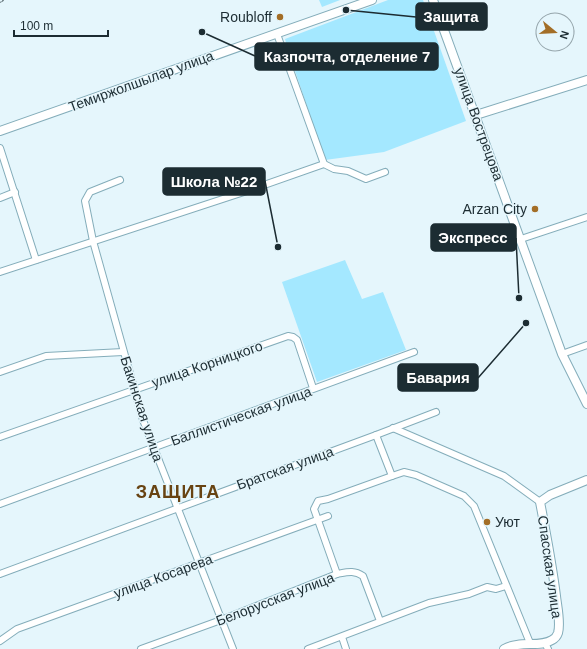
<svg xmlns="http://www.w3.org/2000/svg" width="587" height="649" viewBox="0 0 587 649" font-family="Helvetica,sans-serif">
<rect width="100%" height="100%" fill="#e5f6fc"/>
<!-- green -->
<g fill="#a4e8ff">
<path d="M319 0H340L322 7Z"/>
<path d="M388 0H423L466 121 384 152 325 160 288 50 285 39Z"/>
<path d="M345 260 362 299 383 292 406 350 317 382 282 282Z"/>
</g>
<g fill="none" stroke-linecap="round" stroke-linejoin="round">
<!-- street casing -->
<g stroke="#84adba" stroke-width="8">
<g id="street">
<path d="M277 34 324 164"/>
<path d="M0 148 36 260"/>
<path d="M120 180 90 192 85 201 93 241 143 420 233 649"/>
<path d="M0 198 15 192"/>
<path d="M521 239 587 217"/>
<path d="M0 272 244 192 324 164 334 169 348 171 366 179 385 172"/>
<path d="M562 354 587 345"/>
<path d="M0 372 46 356 123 352"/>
<path d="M393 428 504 476 540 502"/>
<path d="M376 435 392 476 404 472 416 475 464 496 474 506 530 643"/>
<path d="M0 437 288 336 293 337 297 340 313 388"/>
<path d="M0 504 414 352"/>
<path d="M0 574 376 435 436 412"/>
<path d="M337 574 314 509 318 501 328 499 392 476"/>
<path d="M342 637 346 649"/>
<path d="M0 641 17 629 328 516"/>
<path d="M545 643 548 649"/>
<path d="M141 649 221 620 337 574C348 572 354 570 363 576L380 621"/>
<path d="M308 649 429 603 469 594 487 587 496 589 506 586"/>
</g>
</g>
<!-- secondary casing -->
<g stroke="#84adba" stroke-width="10">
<g id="secondary">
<path d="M433 0 562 354 587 404"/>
<path d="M476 115 587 80"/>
<path d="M0 131 372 0"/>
<path d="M504 649C520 640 540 648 552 640 554 639 557 636 558 633 561 623 557 606 556 596 552 564 546 533 540 502L550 495 587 480"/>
</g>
</g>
<!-- street -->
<use href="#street" stroke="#fff" stroke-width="6"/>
<!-- secondary -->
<use href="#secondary" stroke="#fff" stroke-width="8"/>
<!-- rail casing -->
<g stroke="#59696f" stroke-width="3.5">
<path id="rail" d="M0 1 2 0"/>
</g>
<!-- rail -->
<use href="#rail" stroke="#e5f6fc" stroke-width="2" stroke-dasharray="6" stroke-linecap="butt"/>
</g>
<!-- markers -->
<g fill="#a36e27" stroke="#e5f6fc" stroke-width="1.5">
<circle cx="280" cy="17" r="4"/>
<circle cx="535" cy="209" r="4"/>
<circle cx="487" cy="522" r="4"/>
</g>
<g text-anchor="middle" stroke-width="3" stroke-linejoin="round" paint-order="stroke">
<!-- poi labels -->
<g font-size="14" fill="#1c2c32" stroke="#e5f6fc" text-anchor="end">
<text x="272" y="22">Roubloff</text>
<text x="527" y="214">Arzan City</text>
<text x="495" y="527" text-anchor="start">Уют</text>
</g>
<!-- street labels -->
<g font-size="14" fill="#1c2c32" stroke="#e5f6fc">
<text transform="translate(141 81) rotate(-20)" y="5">Темиржолшылар улица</text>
<text transform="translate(479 124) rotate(70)" y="5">улица Вострецова</text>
<text transform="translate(207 364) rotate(-19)" y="5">улица Корницкого</text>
<text transform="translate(142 409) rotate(72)" y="5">Бакинская улица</text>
<text transform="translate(241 416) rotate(-20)" y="5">Баллистическая улица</text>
<text transform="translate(285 468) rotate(-20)" y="5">Братская улица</text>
<text transform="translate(550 567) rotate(82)" y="5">Спасская улица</text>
<text transform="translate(163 576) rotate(-20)" y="5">улица Косарева</text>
<text transform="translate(275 599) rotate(-21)" y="5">Белорусская улица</text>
</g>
<!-- district labels -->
<g font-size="18" font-weight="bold" letter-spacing="1" fill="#684312" stroke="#e5f6fc">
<text x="178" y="498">ЗАЩИТА</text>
</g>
</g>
<!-- callouts -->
<path fill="none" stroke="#1c2c32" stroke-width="1.5" d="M346 10L416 17M202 32L255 56M278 247L265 181M519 298L516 238M526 323L478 378"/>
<g fill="#1c2c32" stroke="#e5f6fc" stroke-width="1.5">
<circle cx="346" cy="10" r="4"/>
<circle cx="202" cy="32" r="4"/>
<circle cx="278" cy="247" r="4"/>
<circle cx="519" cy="298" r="4"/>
<circle cx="526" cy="323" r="4"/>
</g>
<g fill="#1c2c32" stroke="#1c2c32" stroke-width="1.5">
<rect x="416" y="3" width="71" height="27" rx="4"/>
<rect x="255" y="43" width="183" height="27" rx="4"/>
<rect x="163" y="168" width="102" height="27" rx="4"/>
<rect x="431" y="224" width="85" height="27" rx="4"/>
<rect x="398" y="364" width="80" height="27" rx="4"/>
</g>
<g font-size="15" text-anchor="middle" font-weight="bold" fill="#fff">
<text x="451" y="22">Защита</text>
<text x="347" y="62">Казпочта, отделение 7</text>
<text x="214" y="187">Школа №22</text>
<text x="473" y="243">Экспресс</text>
<text x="438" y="383">Бавария</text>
</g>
<!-- north arrow -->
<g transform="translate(555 32) rotate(108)"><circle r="19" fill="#e5f6fc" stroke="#95a5ab"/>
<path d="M0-3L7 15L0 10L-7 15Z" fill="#a36e27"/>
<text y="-6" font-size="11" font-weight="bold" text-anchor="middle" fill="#1c2c32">N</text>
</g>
<!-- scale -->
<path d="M14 30v6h94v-6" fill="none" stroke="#1c2c32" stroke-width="2"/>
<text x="20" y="30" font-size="12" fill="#1c2c32" stroke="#e5f6fc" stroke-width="3" paint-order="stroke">100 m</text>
</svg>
